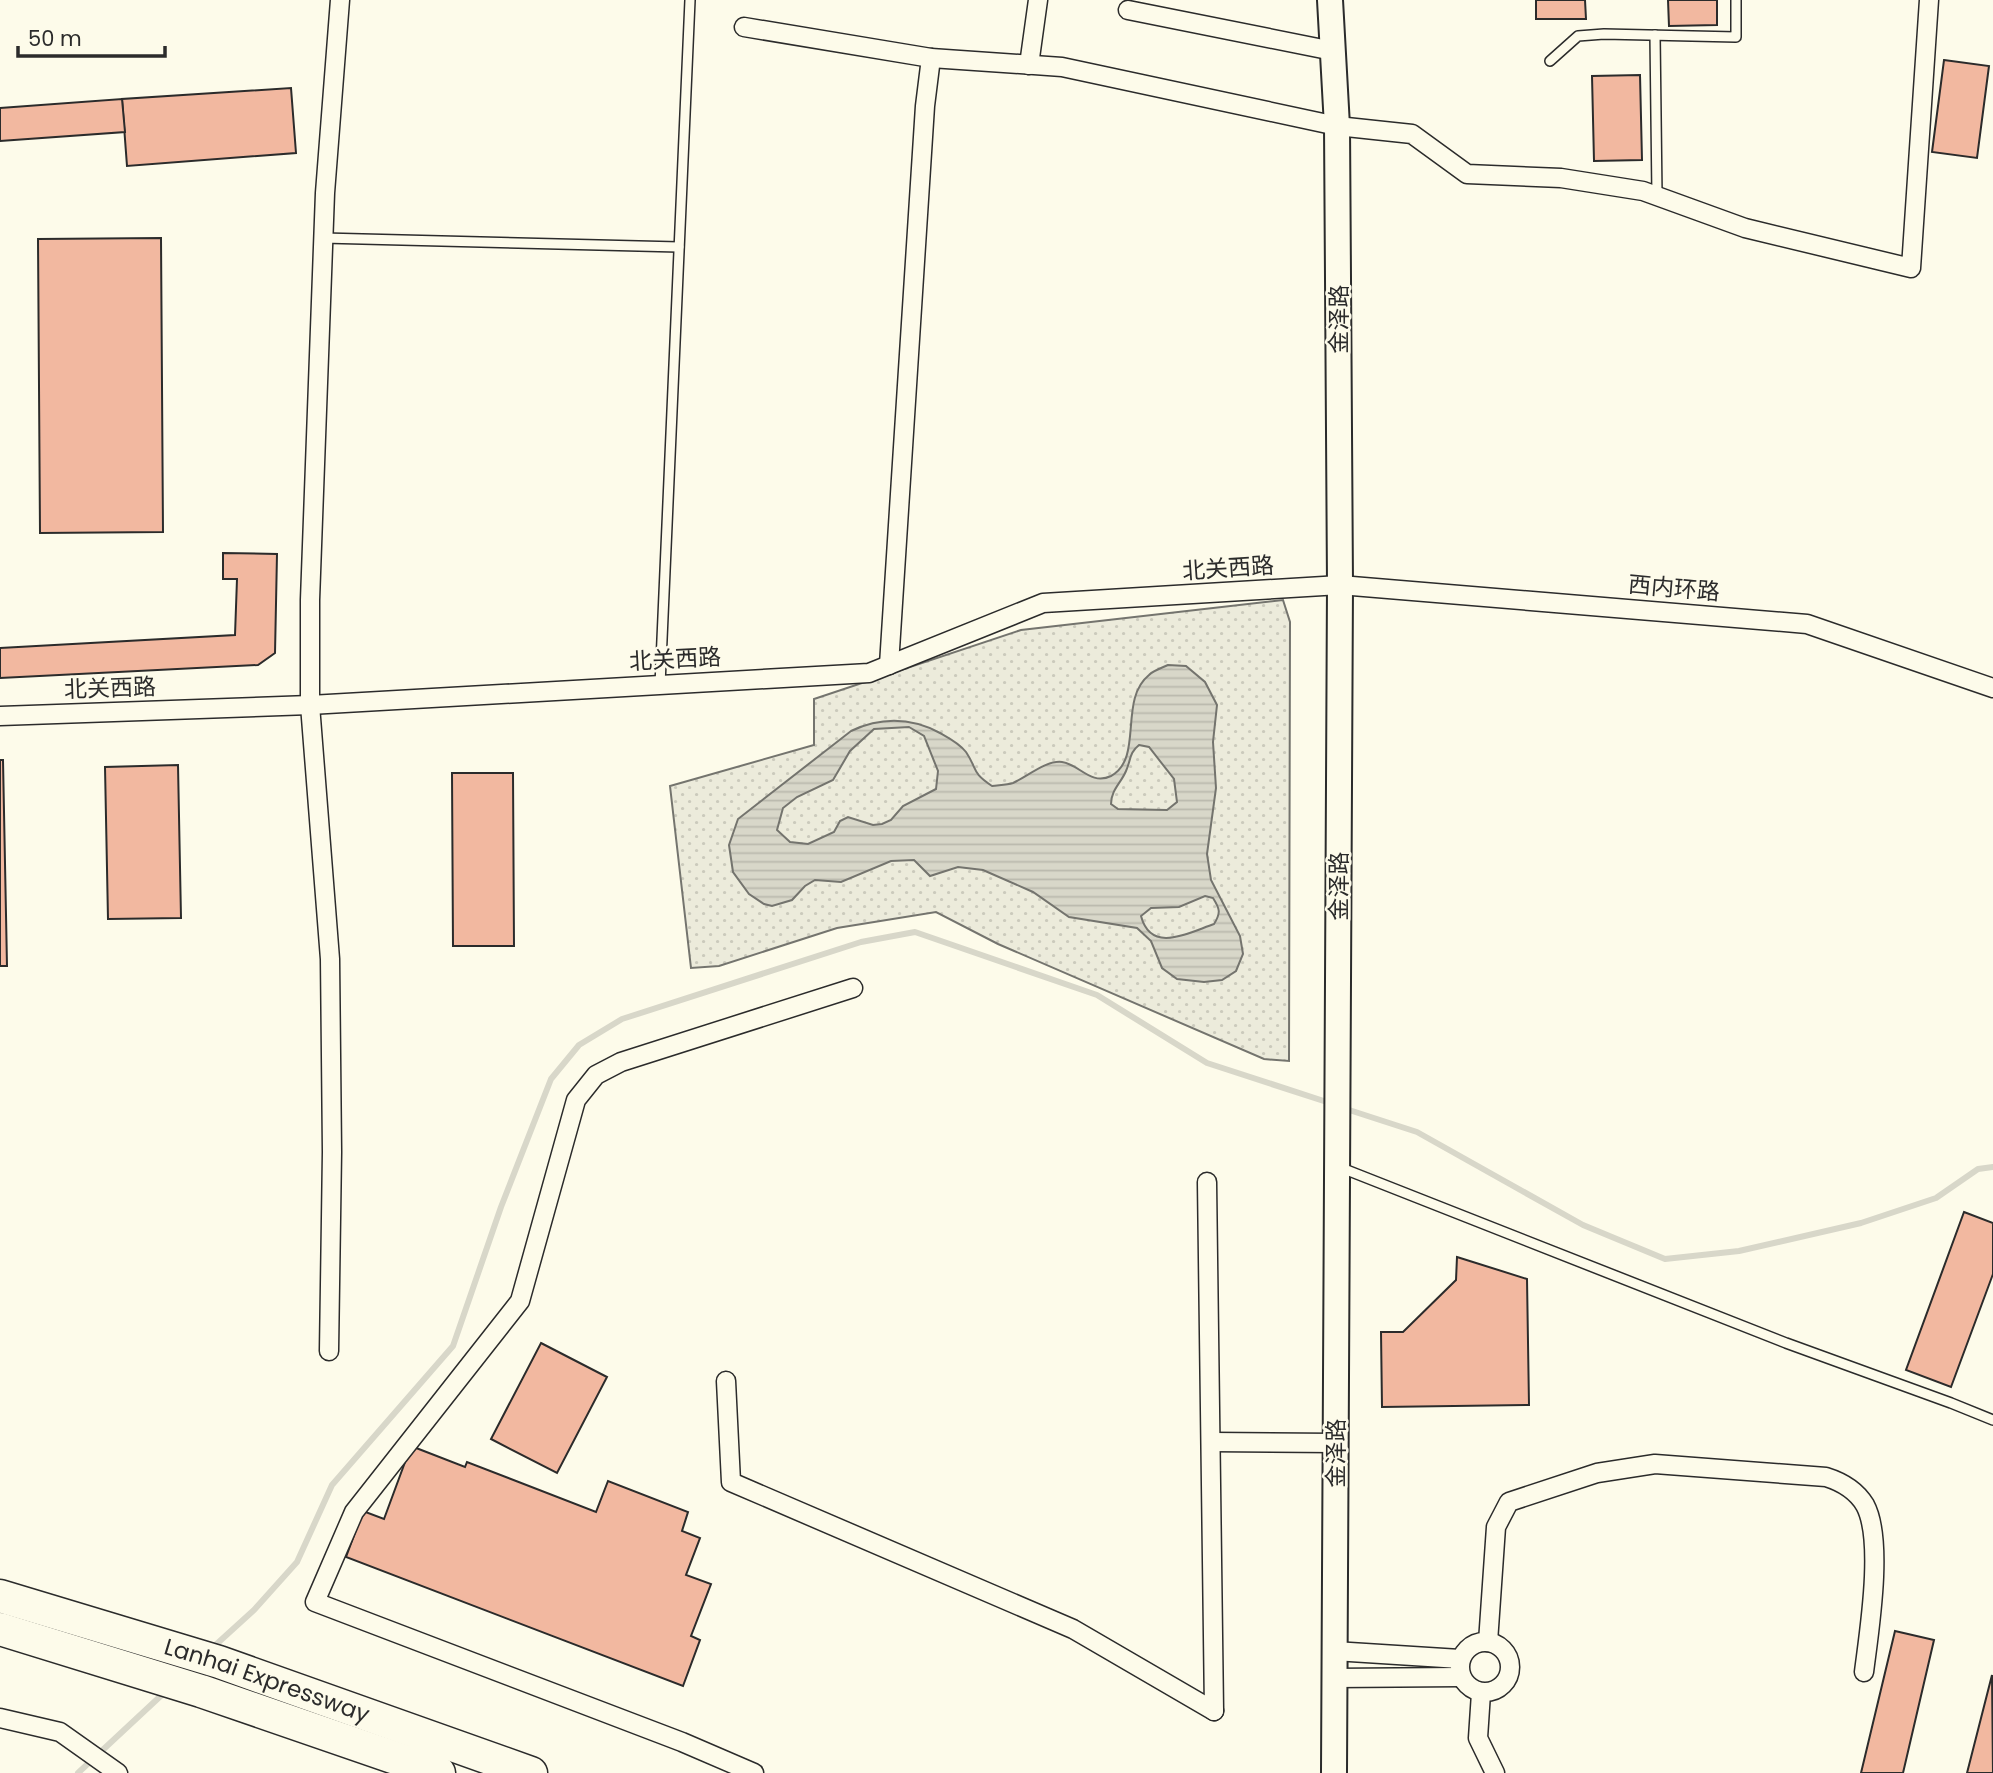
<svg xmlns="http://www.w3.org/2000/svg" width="1993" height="1773" viewBox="0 0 1993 1773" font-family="Poppins,'Noto Sans SC',sans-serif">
<defs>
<pattern id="green-dots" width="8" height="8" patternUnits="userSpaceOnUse" patternTransform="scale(1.75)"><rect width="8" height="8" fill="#ecebdb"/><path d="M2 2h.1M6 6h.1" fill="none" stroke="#cbcabc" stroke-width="1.8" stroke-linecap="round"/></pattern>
<pattern id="water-rules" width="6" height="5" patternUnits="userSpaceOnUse" patternTransform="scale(1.75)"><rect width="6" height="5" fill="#d8d7c9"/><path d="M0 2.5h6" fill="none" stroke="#bab9ad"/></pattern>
</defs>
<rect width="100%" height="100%" fill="#fdfbea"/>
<!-- green -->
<path fill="url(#green-dots)" stroke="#74746e" stroke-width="2" d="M1283 600 1290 622 1289 1061 1264 1059 998 944 936 912 837 928 719 966 691 968 670 786 814 745V699L1021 630Z"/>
<!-- water -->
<path fill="url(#water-rules)" stroke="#74746e" stroke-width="2" fill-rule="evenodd" d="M1168 665 1186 666 1205 682 1217 705 1213 742 1216 788 1207 854 1211 880 1240 936 1243 954 1236 971 1222 980 1204 982 1177 979 1162 968 1151 941 1137 928 1069 917 1033 892 983 870 958 867 930 876 914 860 891 861 841 882 815 880 805 886 792 900 772 906 764 904 749 894 733 872 729 845 738 819 851 731C881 717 910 717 940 733 949 738 959 743 966 752 978 770 971 772 992 786 998 785 1006 785 1013 783 1027 777 1046 760 1062 762 1079 764 1091 786 1111 776 1144 758 1118 700 1149 675 1154 670 1162 668 1168 665ZM909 727 924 736 938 771 936 789 903 806 891 820 882 824 873 825 848 817 840 821 834 832 808 844 790 842 777 830 783 808 797 797 833 780 850 751 874 729ZM1139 745 1149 747 1174 779 1177 802 1167 810 1118 809 1111 804C1111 790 1121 783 1126 771 1131 760 1129 753 1139 745ZM1205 896 1213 898C1220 909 1221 913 1214 924 1188 933 1151 954 1141 916L1151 908 1179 907Z"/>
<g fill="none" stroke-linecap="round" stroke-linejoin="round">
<!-- stream -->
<g stroke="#d8d7c9" stroke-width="6">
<path d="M1343 1108 1417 1132 1583 1225 1665 1259 1739 1251 1861 1223 1936 1198 1978 1169 1993 1167"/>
<path d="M210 1650 254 1610 297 1562 332 1485 453 1346 501 1207 551 1079 579 1045 622 1019 861 942 915 932 1097 995 1207 1063 1333 1104"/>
<path d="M78 1773 166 1691"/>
</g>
</g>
<!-- building -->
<g fill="#f2b8a0" stroke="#2b2b2b" stroke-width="2">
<path d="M1536 0H1585L1586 19H1536Z"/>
<path d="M1668 0H1717V25L1669 26Z"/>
<path d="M1944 60 1989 66 1977 158 1932 152Z"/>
<path d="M1640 75 1642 160 1594 161 1592 76Z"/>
<path d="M291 88 296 153 127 166 122 99Z"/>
<path d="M122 99 125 132 0 141V108Z"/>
<path d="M161 238 163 532 40 533 38 239Z"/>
<path d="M223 553 277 554 275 653 258 665 0 678V648L235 635 237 579H223Z"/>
<path d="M0 760H3L7 966H0Z"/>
<path d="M178 765 181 918 108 919 105 767Z"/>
<path d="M452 773H513L514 946H453Z"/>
<path d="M1964 1212 1993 1223V1274L1951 1387 1906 1370Z"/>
<path d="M1457 1257 1527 1279 1529 1405 1382 1407 1381 1332H1403L1456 1280Z"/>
<path d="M541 1343 607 1377 557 1473 491 1439Z"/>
<path d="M411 1446 465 1467 467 1462 596 1512 608 1481 688 1512 682 1531 700 1538 686 1575 711 1584 691 1636 700 1640 683 1686 346 1557 363 1511 384 1519Z"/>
<path d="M1895 1631 1934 1640 1903 1773H1861Z"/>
<path d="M1992 1675 1993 1773H1967Z"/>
</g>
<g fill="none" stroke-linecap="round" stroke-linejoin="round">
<!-- service casing -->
<g stroke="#2b2b2b" stroke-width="12">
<g id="service">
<path d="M1655 35 1657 196"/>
<path d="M1550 61 1578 36 1604 34 1736 37V0"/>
<path d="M323 238 679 247"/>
<path d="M660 685 690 0"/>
<path d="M1339 1167 1786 1343 1951 1403 1993 1420"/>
</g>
</g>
<!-- minor casing -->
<g stroke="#2b2b2b" stroke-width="21">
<g id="minor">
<path d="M1128 10 1333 51"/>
<path d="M744 27 931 58 1062 67 1337 126 1412 134 1467 174 1561 178 1643 191 1745 228 1911 268 1929 0"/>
<path d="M1029 65 1038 0"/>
<path d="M889 665 925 106 931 58"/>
<path d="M0 716 310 705 869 673 1043 603 1340 585 1807 624 1993 688"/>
<path d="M1207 1182 1214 1711"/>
<path d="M329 1351 332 1152 330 959 310 705V600L325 193 340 0"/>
<path d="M726 1381 731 1482 1073 1629 1214 1711"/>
<path d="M1211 1442 1336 1443"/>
<circle cx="1485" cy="1667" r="25"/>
<path d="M1488 1642 1496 1527 1509 1502 1597 1473 1655 1464 1826 1477C1842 1482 1856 1490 1865 1505 1884 1540 1869 1632 1864 1672"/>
<path d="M1334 1651 1460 1659"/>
<path d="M1334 1678 1461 1677"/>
<path d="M1481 1693 1478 1738 1495 1773"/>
<path d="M0 1718 60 1732 118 1773"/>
<path d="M754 1773 682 1742 315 1602 354 1512 520 1301 576 1100 596 1075 621 1062 853 988"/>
</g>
</g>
<!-- secondary casing -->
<g stroke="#2b2b2b" stroke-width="28">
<path id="secondary" d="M1330 0 1337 126 1340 585 1334 1773"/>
</g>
<!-- motorway casing -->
<g stroke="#2b2b2b" stroke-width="35">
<g id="motorway">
<path id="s1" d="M0 1596 219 1662 531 1773"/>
<path d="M0 1629 201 1691 439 1773"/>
</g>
</g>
<!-- service -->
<use href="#service" stroke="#fdfbea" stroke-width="9"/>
<!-- minor -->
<use href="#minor" stroke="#fdfbea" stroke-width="18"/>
<!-- secondary -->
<use href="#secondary" stroke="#fdfbea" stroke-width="24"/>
<!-- motorway -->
<use href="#motorway" stroke="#fdfbea" stroke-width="32"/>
</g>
<g text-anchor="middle" stroke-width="5" stroke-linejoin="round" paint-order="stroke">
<!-- street labels -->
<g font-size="23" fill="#2b2b2b" stroke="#fdfbea">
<text transform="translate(1339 319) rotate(-90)" y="8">金泽路</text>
<text transform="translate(1228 568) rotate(-4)" y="8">北关西路</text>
<text transform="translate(1674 588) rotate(5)" y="8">西内环路</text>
<text transform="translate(675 659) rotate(-3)" y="8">北关西路</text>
<text transform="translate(110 688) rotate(-2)" y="8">北关西路</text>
<text transform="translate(1339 886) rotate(-90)" y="8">金泽路</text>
<text transform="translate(1336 1453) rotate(-90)" y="8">金泽路</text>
<text dy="8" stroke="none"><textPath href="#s1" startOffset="280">Lanhai Expressway</textPath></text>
</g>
</g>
<!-- scale -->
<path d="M18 46v10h147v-10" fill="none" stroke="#2b2b2b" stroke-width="3.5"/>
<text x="28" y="46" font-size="21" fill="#2b2b2b" stroke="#fdfbea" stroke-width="5" paint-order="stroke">50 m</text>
</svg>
